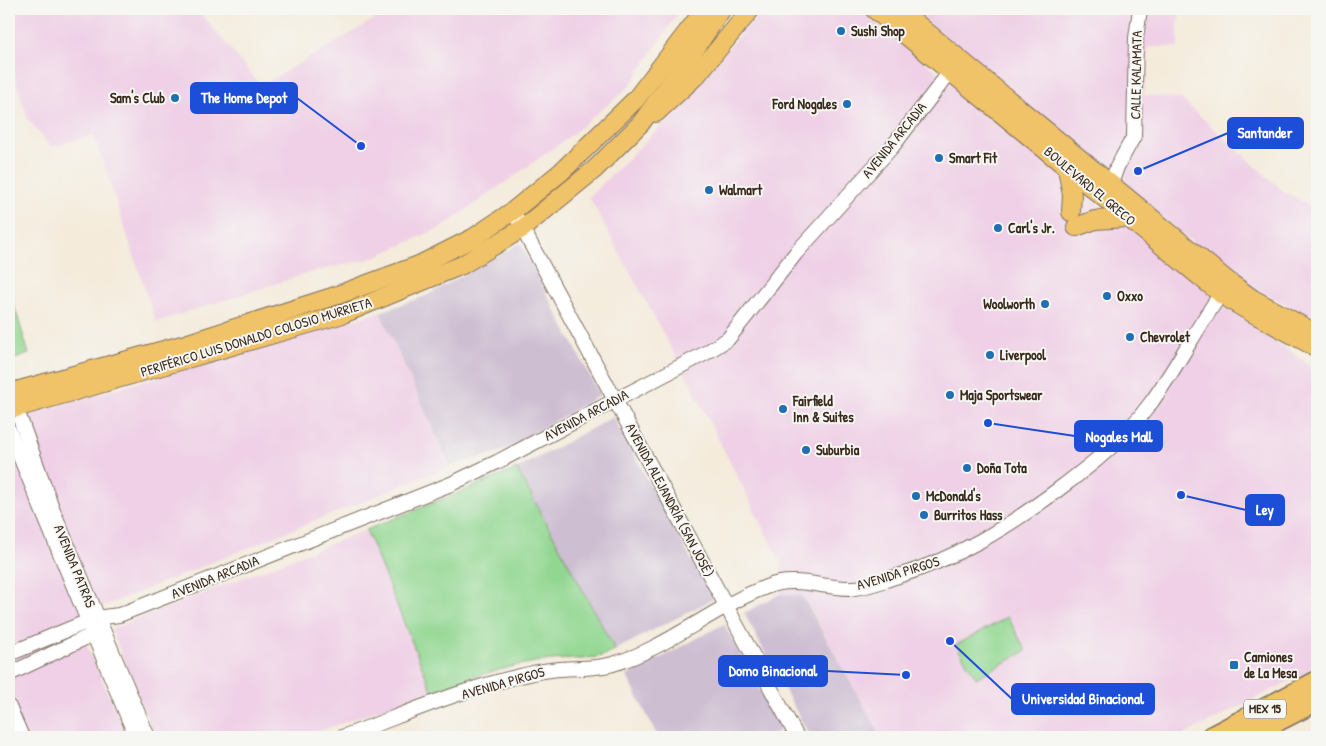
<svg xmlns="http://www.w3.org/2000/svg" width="1326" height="746" viewBox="0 0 1326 746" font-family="'Patrick Hand',sans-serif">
<rect width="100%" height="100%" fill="#f6f6f2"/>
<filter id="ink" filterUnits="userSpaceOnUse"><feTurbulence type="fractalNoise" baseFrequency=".02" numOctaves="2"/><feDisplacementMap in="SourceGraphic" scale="10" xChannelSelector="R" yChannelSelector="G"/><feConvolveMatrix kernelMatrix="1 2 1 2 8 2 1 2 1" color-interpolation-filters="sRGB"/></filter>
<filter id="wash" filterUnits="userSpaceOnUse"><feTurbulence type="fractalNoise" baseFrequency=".0096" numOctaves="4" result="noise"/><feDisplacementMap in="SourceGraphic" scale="20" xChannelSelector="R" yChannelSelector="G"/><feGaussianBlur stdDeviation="1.12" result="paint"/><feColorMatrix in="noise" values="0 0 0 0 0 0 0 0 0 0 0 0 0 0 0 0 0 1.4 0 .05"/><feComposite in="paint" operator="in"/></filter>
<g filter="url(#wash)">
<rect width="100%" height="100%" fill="#f4ebdb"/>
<!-- built -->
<g fill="#efd0e6">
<path d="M9 9H197L261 86 392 9H681L629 87 562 142 442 227 370 259 312 272 156 322 94 135 51 147 28 120 9 56Z"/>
<path d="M762 9H859L1232 311 1317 370V667L1180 737H881L804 596 780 594 782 565 686 375 589 197 661 126Z"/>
<path d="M913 9H1183L1178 19V47H1148L1144 95 1181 99 1283 191 1317 209V319L1241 283Z"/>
<path d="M380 312 450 466 75 618 127 737H9V420Z"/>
<path d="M366 530 432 691 303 737H155L111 629Z"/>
</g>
<!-- industrial -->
<g fill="#cdbed2">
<path d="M520 243 600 395 506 450 450 466 380 312 426 296Z"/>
<path d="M613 417 713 599 615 650 517 469Z"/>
<path d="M780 594 803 596 881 737H810L744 613Z"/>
<path d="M724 624 781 730 768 737H658L627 676Z"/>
</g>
<!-- green -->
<g fill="#92d791" stroke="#668058">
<path d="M9 289 29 354 9 361Z"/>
<path d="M517 469 615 650C595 662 574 658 551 660 510 664 471 678 432 691L366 530Z"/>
<path d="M1008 617 1026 651 976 678 956 645Z"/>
</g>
</g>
<g filter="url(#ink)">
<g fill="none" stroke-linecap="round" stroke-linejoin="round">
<!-- minor casing -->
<g stroke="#7c6e60" stroke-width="16">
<g id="minor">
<path d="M1106 190 1111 184 1117 167 1134 136 1136 38 1140 9"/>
<path d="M513 211 797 737"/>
<path d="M13 399 54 513 148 737"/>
<path d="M9 430 136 737"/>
<path d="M9 654 96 618 119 615 451 484 497 462 704 354 728 339 796 253 892 147 956 64"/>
<path d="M9 674 100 631"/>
<path d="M9 707 22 737"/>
<path d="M9 736V737"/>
<path d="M342 737C401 716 459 690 520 676 530 674 540 671 551 670 571 667 592 670 613 664 668 648 713 607 766 587 796 575 824 589 854 588 868 587 882 581 895 577 956 559 1008 527 1059 489 1094 463 1125 438 1150 404 1178 366 1199 323 1227 285"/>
</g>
</g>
<!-- major casing -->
<g stroke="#7c6e60" stroke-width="20">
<g id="major">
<path d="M874 9 1221 294 1245 309 1317 348"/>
<path d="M899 9 1229 282 1253 299 1317 334"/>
<path d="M656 113 696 76 751 9"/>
<path d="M1067 168 1072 195 1071 212"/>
<path d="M1076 227 1095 220 1128 218"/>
<path d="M9 393 182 345 335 296 419 265 473 238 513 211 561 172 635 100 705 9"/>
<path d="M9 410 343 314 462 265 523 228 595 169 641 123 691 55 722 9"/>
</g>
</g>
<!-- highway casing -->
<g stroke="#7c6e60" stroke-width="24">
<g id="highway">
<path d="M1212 737 1317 682"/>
<path d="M1245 737 1317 700"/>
</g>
</g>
<!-- minor -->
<use href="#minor" stroke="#fff" stroke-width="14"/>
<!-- major -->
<use href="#major" stroke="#f0c369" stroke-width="18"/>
<!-- highway -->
<use href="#highway" stroke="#f0c369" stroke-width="21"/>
</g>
</g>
<!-- markers -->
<g fill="#1f6fb2" stroke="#f6f6f2" stroke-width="2">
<circle cx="841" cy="31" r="5"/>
<circle cx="175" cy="98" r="5"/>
<circle cx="847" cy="104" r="5"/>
<circle cx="939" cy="158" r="5"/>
<circle cx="709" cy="190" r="5"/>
<circle cx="998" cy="228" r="5"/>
<circle cx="1107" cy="296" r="5"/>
<circle cx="1045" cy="304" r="5"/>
<circle cx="1130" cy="337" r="5"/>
<circle cx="990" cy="355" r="5"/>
<circle cx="950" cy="395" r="5"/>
<circle cx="783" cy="409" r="5"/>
<circle cx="806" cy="450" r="5"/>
<circle cx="967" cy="468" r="5"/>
<circle cx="916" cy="496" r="5"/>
<circle cx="924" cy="515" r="5"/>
<rect x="1229" y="660" width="10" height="10" rx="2.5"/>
</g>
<g text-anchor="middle" stroke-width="4" stroke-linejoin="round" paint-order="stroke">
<!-- shield labels -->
<rect fill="#f6f6f2" stroke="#73675e" stroke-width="1" x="1244" y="699.5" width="42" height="19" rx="4"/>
<g font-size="12" font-weight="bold" fill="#3b2a1e">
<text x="1265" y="713">MEX 15</text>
</g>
<!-- poi labels -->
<g font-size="14" font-weight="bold" fill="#3b2a1e" stroke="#f6f6f2" text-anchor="start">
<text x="851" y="36">Sushi Shop</text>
<text x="165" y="103" text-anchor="end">Sam's Club</text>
<text x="837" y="109" text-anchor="end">Ford Nogales</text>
<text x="949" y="163">Smart Fit</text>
<text x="719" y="195">Walmart</text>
<text x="1008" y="233">Carl's Jr.</text>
<text x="1117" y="301">Oxxo</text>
<text x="1035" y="309" text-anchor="end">Woolworth</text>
<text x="1140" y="342">Chevrolet</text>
<text x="1000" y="360">Liverpool</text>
<text x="960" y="400">Maja Sportswear</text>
<text x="793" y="406">Fairfield<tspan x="793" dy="16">Inn &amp; Suites</tspan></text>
<text x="816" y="455">Suburbia</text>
<text x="977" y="473">Doña Tota</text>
<text x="926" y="501">McDonald's</text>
<text x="934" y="520">Burritos Hass</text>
<text x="1244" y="662">Camiones<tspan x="1244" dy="16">de La Mesa</tspan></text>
</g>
<!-- street labels -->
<g font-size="14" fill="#3b2a1e" stroke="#f6f6f2">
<text transform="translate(1136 75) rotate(-89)" y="5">CALLE KALAMATA</text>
<text transform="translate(894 140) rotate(-51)" y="5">AVENIDA ARCADIA</text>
<text transform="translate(1090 186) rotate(40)" y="5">BOULEVARD EL GRECO</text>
<text transform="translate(256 337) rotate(-17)" y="5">PERIFÉRICO LUIS DONALDO COLOSIO MURRIETA</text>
<text transform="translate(586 415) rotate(-28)" y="5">AVENIDA ARCADIA</text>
<text transform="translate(670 500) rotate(62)" y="5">AVENIDA ALEJANDRÍA (SAN JOSÉ)</text>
<text transform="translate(75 566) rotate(68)" y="5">AVENIDA PATRAS</text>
<text transform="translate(898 573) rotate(-17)" y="5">AVENIDA PIRGOS</text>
<text transform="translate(215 577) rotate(-22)" y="5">AVENIDA ARCADIA</text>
<text transform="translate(503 683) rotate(-16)" y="5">AVENIDA PIRGOS</text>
</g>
</g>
<!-- callouts -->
<path fill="none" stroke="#1d4ed8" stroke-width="2" d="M361 146L297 98M1138 171L1228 133M988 423L1075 436M1181 495L1246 510M906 675L827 671M950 641L1012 699"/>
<g fill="#1d4ed8" stroke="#f6f6f2" stroke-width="2">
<circle cx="361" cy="146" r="5"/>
<circle cx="1138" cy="171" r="5"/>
<circle cx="988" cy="423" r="5"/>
<circle cx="1181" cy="495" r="5"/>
<circle cx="906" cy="675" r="5"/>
<circle cx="950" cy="641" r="5"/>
</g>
<g fill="#1d4ed8" stroke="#1d4ed8" stroke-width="2">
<rect x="191" y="83" width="106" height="30" rx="5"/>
<rect x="1228" y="118" width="75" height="30" rx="5"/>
<rect x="1075" y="421" width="87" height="30" rx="5"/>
<rect x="1246" y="495" width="38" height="30" rx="5"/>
<rect x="719" y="656" width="108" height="30" rx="5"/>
<rect x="1012" y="684" width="142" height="30" rx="5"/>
</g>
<g font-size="15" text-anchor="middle" font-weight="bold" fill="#fff">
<text x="244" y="103">The Home Depot</text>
<text x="1265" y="138">Santander</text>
<text x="1119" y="442">Nogales Mall</text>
<text x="1265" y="515">Ley</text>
<text x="773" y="676">Domo Binacional</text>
<text x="1083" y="704">Universidad Binacional</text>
</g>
<!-- margin -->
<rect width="1326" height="746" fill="none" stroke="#f6f6f2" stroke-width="30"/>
</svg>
